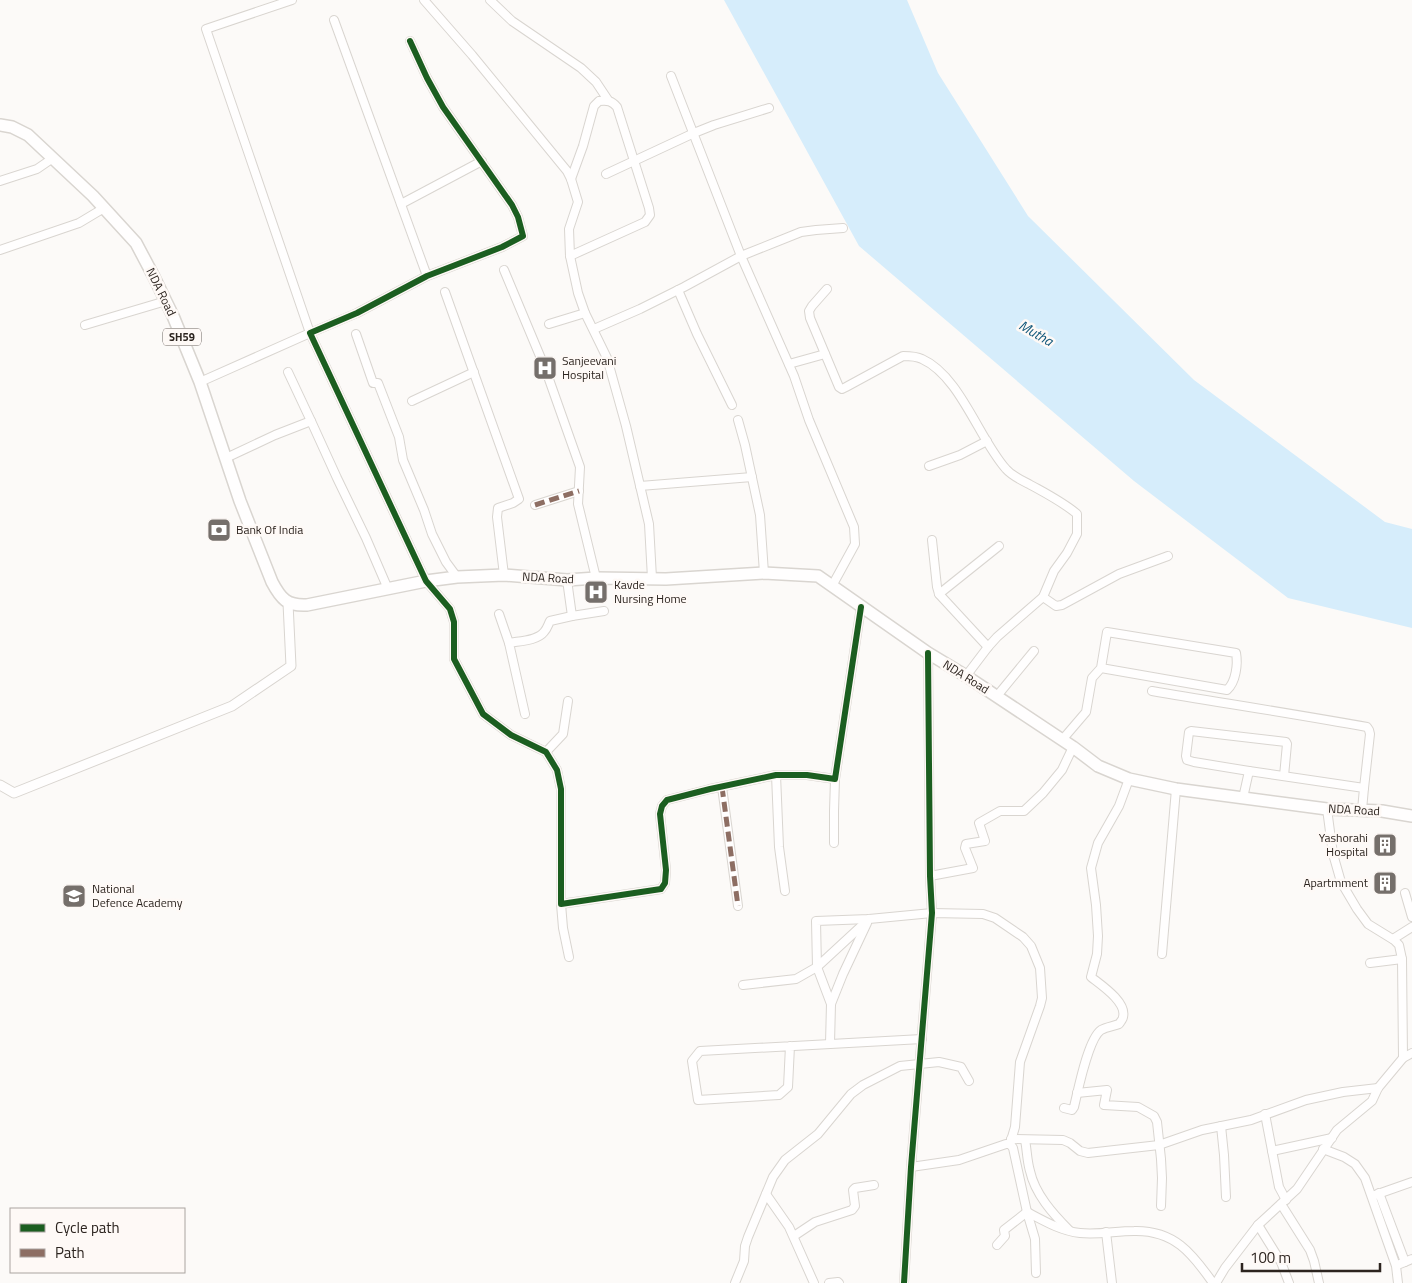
<svg xmlns="http://www.w3.org/2000/svg" width="1412" height="1283" viewBox="0 0 1412 1283" font-family="'Titillium Web',sans-serif">
<rect width="100%" height="100%" fill="#fcfaf8"/>
<!-- water -->
<path fill="#d6edfb" d="M724 0H907L938 73 1028 216 1194 380 1385 522 1412 529V628L1288 598 1134 481 859 246Z"/>
<g fill="none" stroke-linecap="round" stroke-linejoin="round">
<!-- minor casing -->
<g stroke="#d9d5d0" stroke-width="10">
<g id="minor">
<path d="M424 0 472 55 567 171 571 179 578 202 569 229 570 256 578 293 585 313 607 358 626 426 649 524 652 578"/>
<path d="M490 0 512 21 581 68 596 82 608 100"/>
<path d="M334 20 427 276"/>
<path d="M410 41 427 78 443 107 512 205 518 217 523 236 502 247 427 276 357 313 310 333 426 581 450 609 454 622V659L483 714 511 735 546 752 557 770 561 789V904L661 889 665 883 666 870 660 814 662 806 667 800 710 789 776 775H807L835 779 861 607"/>
<path d="M671 76 741 256 794 376 809 420 854 527 855 544 832 586"/>
<path d="M606 174 694 133 714 125 769 108"/>
<path d="M0 181 37 169 53 158"/>
<path d="M401 204 482 161"/>
<path d="M0 250 79 223 104 208"/>
<path d="M570 256 645 222 650 215 649 208 617 107C612 101 608 100 599 101L594 106 583 146 571 179"/>
<path d="M504 270 545 368 580 467 578 504 596 578"/>
<path d="M827 289 812 306 809 311 810 318 839 387 842 389 846 387 903 356C910 356 916 356 922 359 960 376 979 439 1006 469 1012 476 1021 480 1029 484 1045 493 1063 502 1077 514V534L1067 553 1054 571 1043 597 997 637 988 647 966 676"/>
<path d="M678 290 697 334 732 405"/>
<path d="M445 292 519 499 513 503 498 508 497 517 504 575"/>
<path d="M549 324 585 313"/>
<path d="M85 325 166 301"/>
<path d="M594 329 640 309 684 287 741 256 801 232 816 230 843 228"/>
<path d="M356 334 373 383H378L399 437 403 460 424 510 432 534 446 562 457 577"/>
<path d="M789 364 825 354"/>
<path d="M288 372 311 421"/>
<path d="M200 382 310 333 206 29 292 0"/>
<path d="M412 401 474 372"/>
<path d="M738 420 745 445 760 515 764 573"/>
<path d="M226 458 275 435 311 421 337 478 366 538 388 589"/>
<path d="M929 466 960 455 987 441"/>
<path d="M640 486 752 477"/>
<path d="M535 505 579 491"/>
<path d="M932 540 937 587 939 594 988 647"/>
<path d="M567 580 572 616 604 611"/>
<path d="M939 594 999 546"/>
<path d="M1043 597 1056 606 1062 605 1119 574 1168 556"/>
<path d="M499 614 509 643"/>
<path d="M1152 691C1223 703 1295 714 1367 727L1369 730 1370 734 1364 788"/>
<path d="M997 696 1034 651"/>
<path d="M525 714 509 643C519 641 537 641 544 632 547 629 548 625 550 621L572 616"/>
<path d="M1062 740 1086 712 1092 678 1101 668 1227 690C1236 682 1238 664 1236 653L1107 632 1101 668"/>
<path d="M546 752 563 734 568 701"/>
<path d="M1249 771 1194 762 1187 760 1186 756 1189 732 1191 731 1286 742 1287 744 1284 776"/>
<path d="M776 775 779 847 785 891"/>
<path d="M722 787 738 906"/>
<path d="M1243 798 1249 771 1364 788 1362 810"/>
<path d="M834 843V811L835 779"/>
<path d="M930 876 973 868 965 848 966 844 985 841 979 823 1000 811H1024L1043 793 1062 770 1073 747"/>
<path d="M1405 893 1412 917"/>
<path d="M561 904 563 928 569 957"/>
<path d="M1393 939 1412 927"/>
<path d="M1162 954 1176 789"/>
<path d="M1370 963 1402 959"/>
<path d="M743 985 796 979 817 967 869 919"/>
<path d="M831 1004 817 967 816 921 869 919 932 913 983 914 995 918 1023 937 1031 946 1040 968 1042 998 1040 1006 1020 1062 1015 1127 1010 1144"/>
<path d="M830 1043 831 1004 843 974 867 923"/>
<path d="M790 1046 788 1087 779 1095 698 1100 692 1061 700 1051 922 1039"/>
<path d="M1403 1058 1412 1053"/>
<path d="M1077 1093 1107 1090 1104 1105 1138 1107 1154 1116 1157 1122 1161 1159 1162 1178 1161 1206"/>
<path d="M1064 1108 1072 1110 1074 1107C1078 1091 1088 1039 1101 1030 1106 1027 1114 1026 1119 1024 1121 1021 1123 1019 1123 1017 1127 1002 1101 985 1091 977L1097 954 1098 936 1096 905 1091 868 1098 843 1119 806 1129 779"/>
<path d="M1265 1114 1279 1187 1286 1200"/>
<path d="M1221 1126 1224 1155 1226 1197"/>
<path d="M1011 1139 1063 1140 1070 1143 1080 1151 1088 1153 1159 1145 1202 1130 1251 1120 1306 1100 1343 1092 1378 1088"/>
<path d="M1025 1140C1027 1150 1027 1161 1030 1171 1035 1194 1053 1214 1069 1230"/>
<path d="M1323 1149 1344 1157 1355 1164 1365 1178 1396 1266 1398 1283"/>
<path d="M1272 1151 1332 1138"/>
<path d="M911 1167 959 1160 1006 1144H1010L1013 1148 1027 1212 1035 1239 1036 1273"/>
<path d="M1379 1193 1405 1262"/>
<path d="M766 1194 789 1227 814 1283"/>
<path d="M1375 1195 1412 1182"/>
<path d="M1281 1204 1310 1250 1314 1261 1319 1283"/>
<path d="M1258 1225 1281 1262 1289 1283"/>
<path d="M1106 1232 1112 1283"/>
<path d="M794 1236 815 1222 852 1210 855 1206 853 1190 855 1188 874 1185"/>
<path d="M997 1245 1005 1236 1004 1230 1027 1212C1044 1221 1061 1231 1080 1233 1098 1235 1116 1231 1134 1231 1174 1230 1192 1253 1213 1283"/>
<path d="M1400 1264 1412 1259"/>
<path d="M735 1283 744 1261 745 1246 748 1237 773 1177 785 1160 818 1134 851 1094 863 1085 900 1066 939 1062 961 1067 969 1081"/>
<path d="M829 1283 838 1282 839 1283"/>
<path d="M904 1283 911 1167 932 913 930 876 928 653"/>
<path d="M1216 1283 1225 1268 1258 1225 1297 1189 1337 1130 1372 1101 1378 1088 1403 1058 1402 959 1399 945 1394 940 1368 924 1357 909 1341 882 1333 854 1327 809"/>
</g>
</g>
<!-- tertiary casing -->
<g stroke="#d9d5d0" stroke-width="11">
<path id="tertiary" d="M0 785 14 793 232 706 291 666 288 603"/>
</g>
<!-- primary casing -->
<g stroke="#d9d5d0" stroke-width="14">
<path id="primary" d="M0 125 12 127 28 135 93 196 136 243 154 277 173 316 200 382 240 501 272 582C281 599 287 606 307 605L426 581 457 577 504 575 567 580 596 578 666 579 764 573 818 576 928 653 966 676 1073 747 1098 766 1129 779 1176 789 1327 809 1382 811 1412 816"/>
</g>
<!-- minor -->
<use href="#minor" stroke="#fffefe" stroke-width="8"/>
<!-- tertiary -->
<use href="#tertiary" stroke="#fffefe" stroke-width="9"/>
<!-- primary -->
<use href="#primary" stroke="#fffefe" stroke-width="11"/>
<!-- quiet -->
<g stroke="#8d6e63" stroke-width="5" stroke-dasharray="10 5" stroke-linecap="butt">
<path d="M535 505 579 491"/>
<path d="M722 787 738 906"/>
</g>
<!-- cycleway casing -->
<g stroke="#fef9f6" stroke-width="9">
<g id="cycleway">
<path d="M410 41 427 78 443 107 512 205 518 217 523 236 502 247 427 276 357 313 310 333 426 581 450 609 454 622V659L483 714 511 735 546 752 557 770 561 789V904L661 889 665 883 666 870 660 814 662 806 667 800 710 789 776 775H807L835 779 861 607"/>
<path d="M904 1283 911 1167 932 913 930 876 928 653"/>
</g>
</g>
<!-- cycleway -->
<use href="#cycleway" stroke="#1b5e20" stroke-width="6"/>
</g>
<!-- icons -->
<defs>
<g id="hospital-square" transform="scale(1.25)"><rect x="-9" y="-9" width="18" height="18" rx="4" fill="#756f6b" stroke="#fef9f6"/><path d="M-5-5h3v3.5h4V-5h3V5h-3V1.5h-4V5h-3Z" fill="#fff"/></g>
<g id="bank-square" transform="scale(1.25)"><rect x="-9" y="-9" width="18" height="18" rx="4" fill="#756f6b" stroke="#fef9f6"/><path d="M-6-4H6V4H-6ZM0-2.3a2.3 2.3 0 1 0 0 4.6a2.3 2.3 0 1 0 0-4.6Z" fill="#fff"/></g>
<g id="building-square" transform="scale(1.25)"><rect x="-9" y="-9" width="18" height="18" rx="4" fill="#756f6b" stroke="#fef9f6"/><path d="M-4-6H4V6H1V3H-1V6H-4ZM-2.5-4.3h1.7v1.8h-1.7ZM.8-4.3h1.7v1.8H.8ZM-2.5-1h1.7V.8h-1.7ZM.8-1h1.7V.8H.8Z" fill="#fff"/></g>
<g id="university-square" transform="scale(1.25)"><rect x="-9" y="-9" width="18" height="18" rx="4" fill="#756f6b" stroke="#fef9f6"/><path d="M0-5L7-2L0 1L-7-2ZM-4 1L0 2.5L4 1V4Q0 6-4 4Z" fill="#fff"/></g>
</defs>
<g fill-rule="evenodd">
<use href="#hospital-square" x="545" y="368"/>
<use href="#bank-square" x="219" y="530"/>
<use href="#hospital-square" x="596" y="592"/>
<use href="#building-square" x="1385" y="845"/>
<use href="#building-square" x="1385" y="883"/>
<use href="#university-square" x="74" y="896"/>
</g>
<g text-anchor="middle" stroke-width="5" stroke-linejoin="round" paint-order="stroke">
<!-- shield labels -->
<rect fill="#fef9f6" stroke="#6b6460" stroke-width="1" x="163" y="328.5" width="38" height="17" rx="4"/>
<g font-size="11" font-weight="bold" fill="#2c241f">
<text x="182" y="341">SH59</text>
</g>
<!-- street labels -->
<g font-size="12" fill="#2c241f" stroke="#fef9f6">
<text transform="translate(161 292) rotate(64)" y="4">NDA Road</text>
<text transform="translate(548 578) rotate(3)" y="4">NDA Road</text>
<text transform="translate(966 677) rotate(32)" y="4">NDA Road</text>
<text transform="translate(1354 810) rotate(3)" y="4">NDA Road</text>
</g>
<!-- poi labels -->
<g font-size="12" fill="#2c241f" stroke="#fef9f6" text-anchor="start">
<text x="562" y="365">Sanjeevani<tspan x="562" dy="14">Hospital</tspan></text>
<text x="236" y="534">Bank Of India</text>
<text x="614" y="589">Kavde<tspan x="614" dy="14">Nursing Home</tspan></text>
<text x="1368" y="842" text-anchor="end">Yashorahi<tspan x="1368" dy="14">Hospital</tspan></text>
<text x="1368" y="887" text-anchor="end">Apartmment</text>
<text x="92" y="893">National<tspan x="92" dy="14">Defence Academy</tspan></text>
</g>
<!-- water labels -->
<g font-size="14" font-style="italic" fill="#0f5679" stroke="#fef9f6">
<text transform="translate(1036 333) rotate(30)" y="5">Mutha</text>
</g>
</g>
<!-- legend -->
<rect x="10" y="1208" width="175" height="65" fill="#fef9f6" stroke="#aaa4a0"/>
<rect x="20" y="1224" width="25" height="8" fill="#1b5e20" stroke="#aaa4a0"/>
<text x="55" y="1233" font-size="15" fill="#2c241f">Cycle path</text>
<rect x="20" y="1249" width="25" height="8" fill="#8d6e63" stroke="#aaa4a0"/>
<text x="55" y="1258" font-size="15" fill="#2c241f">Path</text>
<!-- scale -->
<path d="M1242 1263v8h138v-8" fill="none" stroke="#2c241f" stroke-width="2.5"/>
<text x="1250" y="1263" font-size="15" fill="#2c241f" stroke="#fef9f6" stroke-width="4" paint-order="stroke">100 m</text>
</svg>
